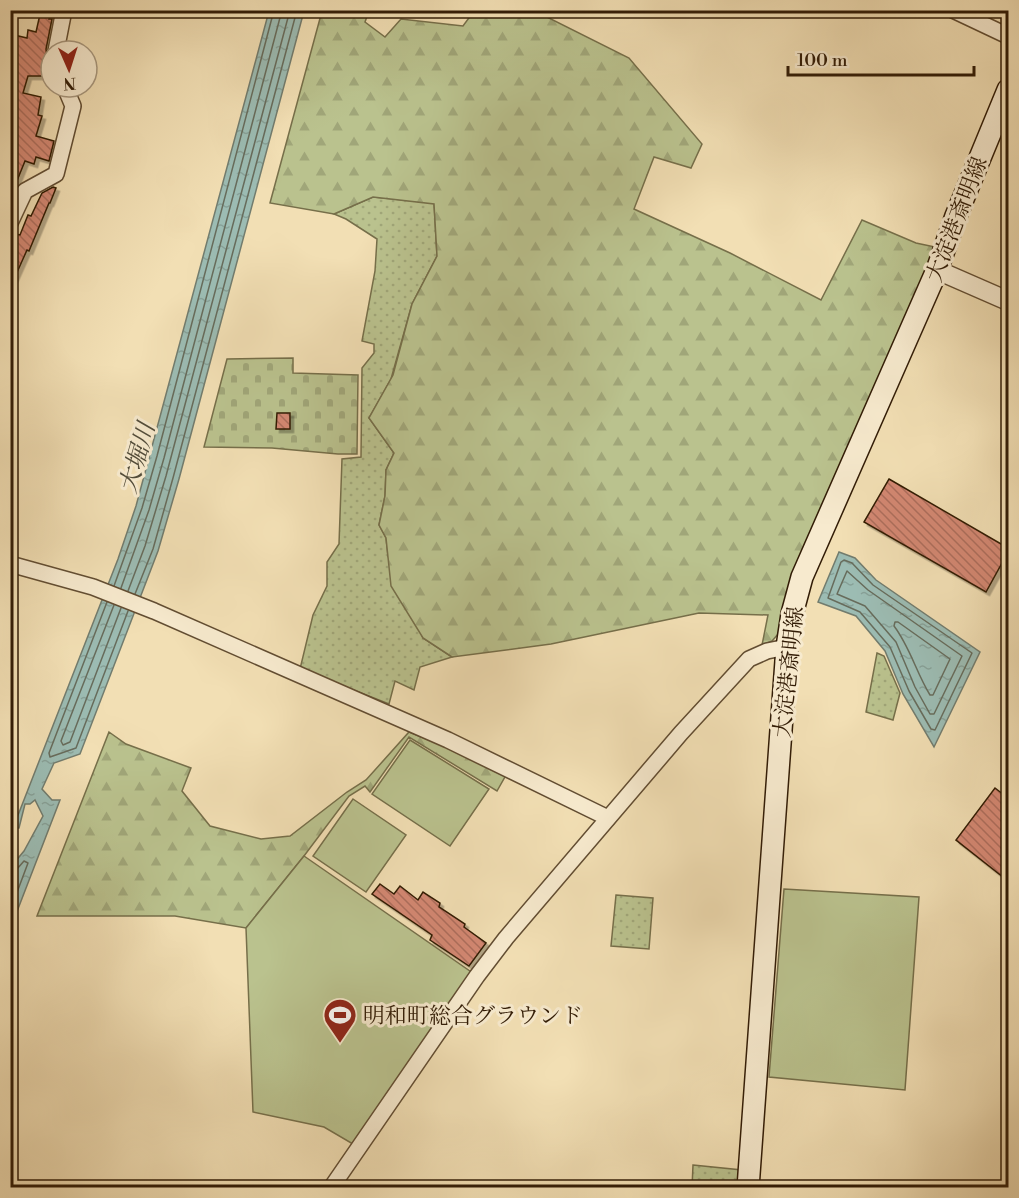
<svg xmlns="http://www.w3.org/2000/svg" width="1019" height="1198" viewBox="0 0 1019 1198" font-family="'Libre Bodoni','Noto Serif JP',serif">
<defs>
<pattern id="grass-dots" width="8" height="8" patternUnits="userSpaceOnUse" patternTransform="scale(1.5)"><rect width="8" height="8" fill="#bac28e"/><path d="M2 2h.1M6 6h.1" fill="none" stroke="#a0a679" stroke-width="1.8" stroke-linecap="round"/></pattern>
<pattern id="forest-firs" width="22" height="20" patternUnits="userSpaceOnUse" patternTransform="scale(1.5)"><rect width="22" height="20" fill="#bac28e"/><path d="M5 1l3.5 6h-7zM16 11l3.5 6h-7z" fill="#a0a679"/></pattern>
<pattern id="cemetery-stones" width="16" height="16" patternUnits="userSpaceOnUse" patternTransform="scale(1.5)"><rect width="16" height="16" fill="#bac28e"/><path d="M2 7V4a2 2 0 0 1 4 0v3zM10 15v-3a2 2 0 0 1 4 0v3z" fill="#a0a679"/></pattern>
<pattern id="water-ripples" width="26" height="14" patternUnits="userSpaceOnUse" patternTransform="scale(1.5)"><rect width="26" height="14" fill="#9cbcb3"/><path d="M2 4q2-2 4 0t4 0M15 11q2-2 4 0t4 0" fill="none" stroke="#87a198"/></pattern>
<pattern id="building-back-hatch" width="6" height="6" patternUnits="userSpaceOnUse" patternTransform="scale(1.5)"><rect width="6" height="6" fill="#d48873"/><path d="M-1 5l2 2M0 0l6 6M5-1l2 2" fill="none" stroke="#ad6e5c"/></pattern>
<filter id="shadow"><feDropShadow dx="3.5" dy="3.5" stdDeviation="0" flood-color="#0004"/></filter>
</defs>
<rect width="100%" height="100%" fill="#f2dfb4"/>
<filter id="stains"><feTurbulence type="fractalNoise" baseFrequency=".00333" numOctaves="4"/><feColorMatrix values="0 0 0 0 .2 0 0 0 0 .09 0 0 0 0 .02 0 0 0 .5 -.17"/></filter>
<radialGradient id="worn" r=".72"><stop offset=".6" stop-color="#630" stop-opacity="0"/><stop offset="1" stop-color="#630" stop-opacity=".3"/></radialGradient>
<!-- grass -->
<g fill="url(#grass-dots)" stroke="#766f4a" stroke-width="1.5">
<path d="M373 197 434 203 437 256 412 304 391 379 369 418 394 453 386 470 385 496 379 525 386 538 388 556 423 638 452 657 420 667 414 690 395 681 389 704 300 669 313 615 327 586V562L339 544 342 459 361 457 362 368 374 353V344L362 341 375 271 377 239 346 219 334 214Z"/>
<path d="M877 653 884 656 900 693 893 720 866 712Z"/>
<path d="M616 895 653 898 649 949 611 946Z"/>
<path d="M693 1165 742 1170 740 1187 692 1188Z"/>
</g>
<!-- forest -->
<g fill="url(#forest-firs)" stroke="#766f4a" stroke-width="1.5">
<path d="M322 11H369L365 22 385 37 401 19 463 26 474 11H535L629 58 702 144 691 168 654 157 634 209 730 253 821 300 862 220 916 243 935 247 865 413 779 633 772 641 762 645 768 615 699 613 551 644 452 657 423 638 391 586 386 538 379 525 385 496 386 470 394 453 369 418 393 375 412 304 437 256 434 204 373 197 334 214 270 203Z"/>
<path d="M109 732 126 744 191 768 182 791 210 826 261 839 290 836 347 792 366 780 409 732 447 747 506 775 497 791 409 737 370 792 365 786 349 796 304 856 246 928 175 916H37Z"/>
</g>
<!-- cemetery -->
<path fill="url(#cemetery-stones)" stroke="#766f4a" stroke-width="1.5" d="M293 358V373L358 375 357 454H338L272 448 204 447 227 359Z"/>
<!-- garden -->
<g fill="#bac28e" stroke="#766f4a" stroke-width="1.5">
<path d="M410 740 489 789 450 846 372 794Z"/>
<path d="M353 799 406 835 366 892 313 856Z"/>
<path d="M304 856 477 976 358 1147 324 1127 253 1112 246 928Z"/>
<path d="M784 889 919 897 905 1090 769 1077Z"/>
</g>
<!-- water -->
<g fill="url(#water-ripples)" stroke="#727c6e" stroke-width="1.5">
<path d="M269 11H304L179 479 158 551 80 754 54 763 42 789 52 800H60L11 927V864L14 863 24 851 43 816 35 800 30 804H25L19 828H13L118 559 136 506Z"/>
<path d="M839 552 855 558 876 580 980 652 934 747 903 694 885 651 856 616 818 602Z"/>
</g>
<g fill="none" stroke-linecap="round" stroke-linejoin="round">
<!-- shore -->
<g stroke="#676c5c" stroke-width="1.5">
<path d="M844 560 852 563 873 585 972 653 935 730 931 729 909 691 890 647 860 612 828 598 841 562Z"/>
<path d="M847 571 868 590 962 656 934 714H930L915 687 896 642 865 606 837 594Z"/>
<path d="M114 586 142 508 157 456 274 10"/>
<path d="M121 588 149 510 164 458 282 10"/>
<path d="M128 591 145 546 166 476 290 10"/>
<path d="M135 594 153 549 173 478 297 10"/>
<path d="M107 602 49 753 50 757 76 748 128 611"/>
<path d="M114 605 61 741 63 745 70 742 121 608"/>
<path d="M895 622H898L950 659 933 695H930C916 672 910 647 894 626Z"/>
<path d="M10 870 17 869 24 861 28 863 10 911"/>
</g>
</g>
<!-- building -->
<g fill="url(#building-back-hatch)" stroke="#321c06" stroke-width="1.5" filter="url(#shadow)">
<path d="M41 10H51L49 19H52L46 49 49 76H28L23 93 41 97 38 115 42 116 36 136 54 141 49 161 36 157 34 164 25 161 10 198V69L13 54H10V34L27 38 28 30 36 32Z"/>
<path d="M53 187 56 188 50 203H49L29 251 27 250 10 288V233L20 235 28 215 31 216 42 193Z"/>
<path d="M277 413H290V429H276Z"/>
<path d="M889 479 1008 548V552L986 592 864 522Z"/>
<path d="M995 788 1008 798V881L956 840Z"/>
<path d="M380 884 394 894 400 886 418 900 423 892 440 903 439 907 465 924 464 927 486 943 469 966 430 940 432 935 372 894Z"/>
</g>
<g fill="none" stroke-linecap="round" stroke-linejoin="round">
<!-- minor casing -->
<g stroke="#624d32" stroke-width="18">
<g id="minor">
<path d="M953 10 1008 36"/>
<path d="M56 51 64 10"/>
<path d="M10 223 25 191 56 174 73 106 65 87"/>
<path d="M10 564 93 587 154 611 448 740 608 818"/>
<path d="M331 1188 477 976 506 938 681 733 749 659 767 651 787 647"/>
</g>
</g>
<!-- tertiary casing -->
<g stroke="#624d32" stroke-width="21">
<path id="tertiary" d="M937 270 1008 301"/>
</g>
<!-- secondary casing -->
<g stroke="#321c06" stroke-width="24">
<path id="secondary" d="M748 1188 787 647 792 614 802 577 937 270 956 216 1008 90"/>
</g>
<!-- minor -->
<use href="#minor" stroke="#f7eace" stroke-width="15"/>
<!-- tertiary -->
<use href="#tertiary" stroke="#f7eace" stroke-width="18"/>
<!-- secondary -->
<use href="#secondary" stroke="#f7eace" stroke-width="21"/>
</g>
<!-- icons -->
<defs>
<g id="stadium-pin" transform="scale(1.725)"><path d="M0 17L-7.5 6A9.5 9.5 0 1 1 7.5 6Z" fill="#8f2418" stroke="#f7eace"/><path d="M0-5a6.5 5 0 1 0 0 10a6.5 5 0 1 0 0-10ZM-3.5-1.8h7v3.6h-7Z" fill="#fff"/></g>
</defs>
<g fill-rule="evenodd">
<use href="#stadium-pin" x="340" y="1015"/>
</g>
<g text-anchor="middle" stroke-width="6" stroke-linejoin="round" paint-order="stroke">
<!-- street labels -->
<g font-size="22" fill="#321c06" stroke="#f7eace">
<text transform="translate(956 219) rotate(-69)" y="8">大淀港斎明線</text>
<text transform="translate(788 672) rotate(-84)" y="8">大淀港斎明線</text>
</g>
<!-- poi labels -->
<g font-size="22" fill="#321c06" stroke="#f7eace" text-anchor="start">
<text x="363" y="1023">明和町総合グラウンド</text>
</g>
<!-- water labels -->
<g font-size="24" font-style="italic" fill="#524c3a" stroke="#f7eace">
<text transform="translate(137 458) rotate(-74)" y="8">大堀川</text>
</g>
</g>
<!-- margin -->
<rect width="1019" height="1198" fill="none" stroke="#f2dfb4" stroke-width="36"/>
<rect x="12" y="12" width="995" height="1174" fill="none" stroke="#321c06" stroke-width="3"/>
<rect x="18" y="18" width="983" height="1162" fill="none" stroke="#321c06" stroke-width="1.5"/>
<!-- north arrow -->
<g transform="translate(69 69) rotate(177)"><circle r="28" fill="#f7eace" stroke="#a8987e" stroke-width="1.5"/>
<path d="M0-4.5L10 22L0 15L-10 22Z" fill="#8f2418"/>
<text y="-9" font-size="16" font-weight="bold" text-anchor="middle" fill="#321c06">N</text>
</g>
<!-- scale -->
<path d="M788 66v9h186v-9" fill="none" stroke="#321c06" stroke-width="3"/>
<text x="797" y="66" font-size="18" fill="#321c06" stroke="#f7eace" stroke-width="4.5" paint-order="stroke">100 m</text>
<rect width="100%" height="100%" filter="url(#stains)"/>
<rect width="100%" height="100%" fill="url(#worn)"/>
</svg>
